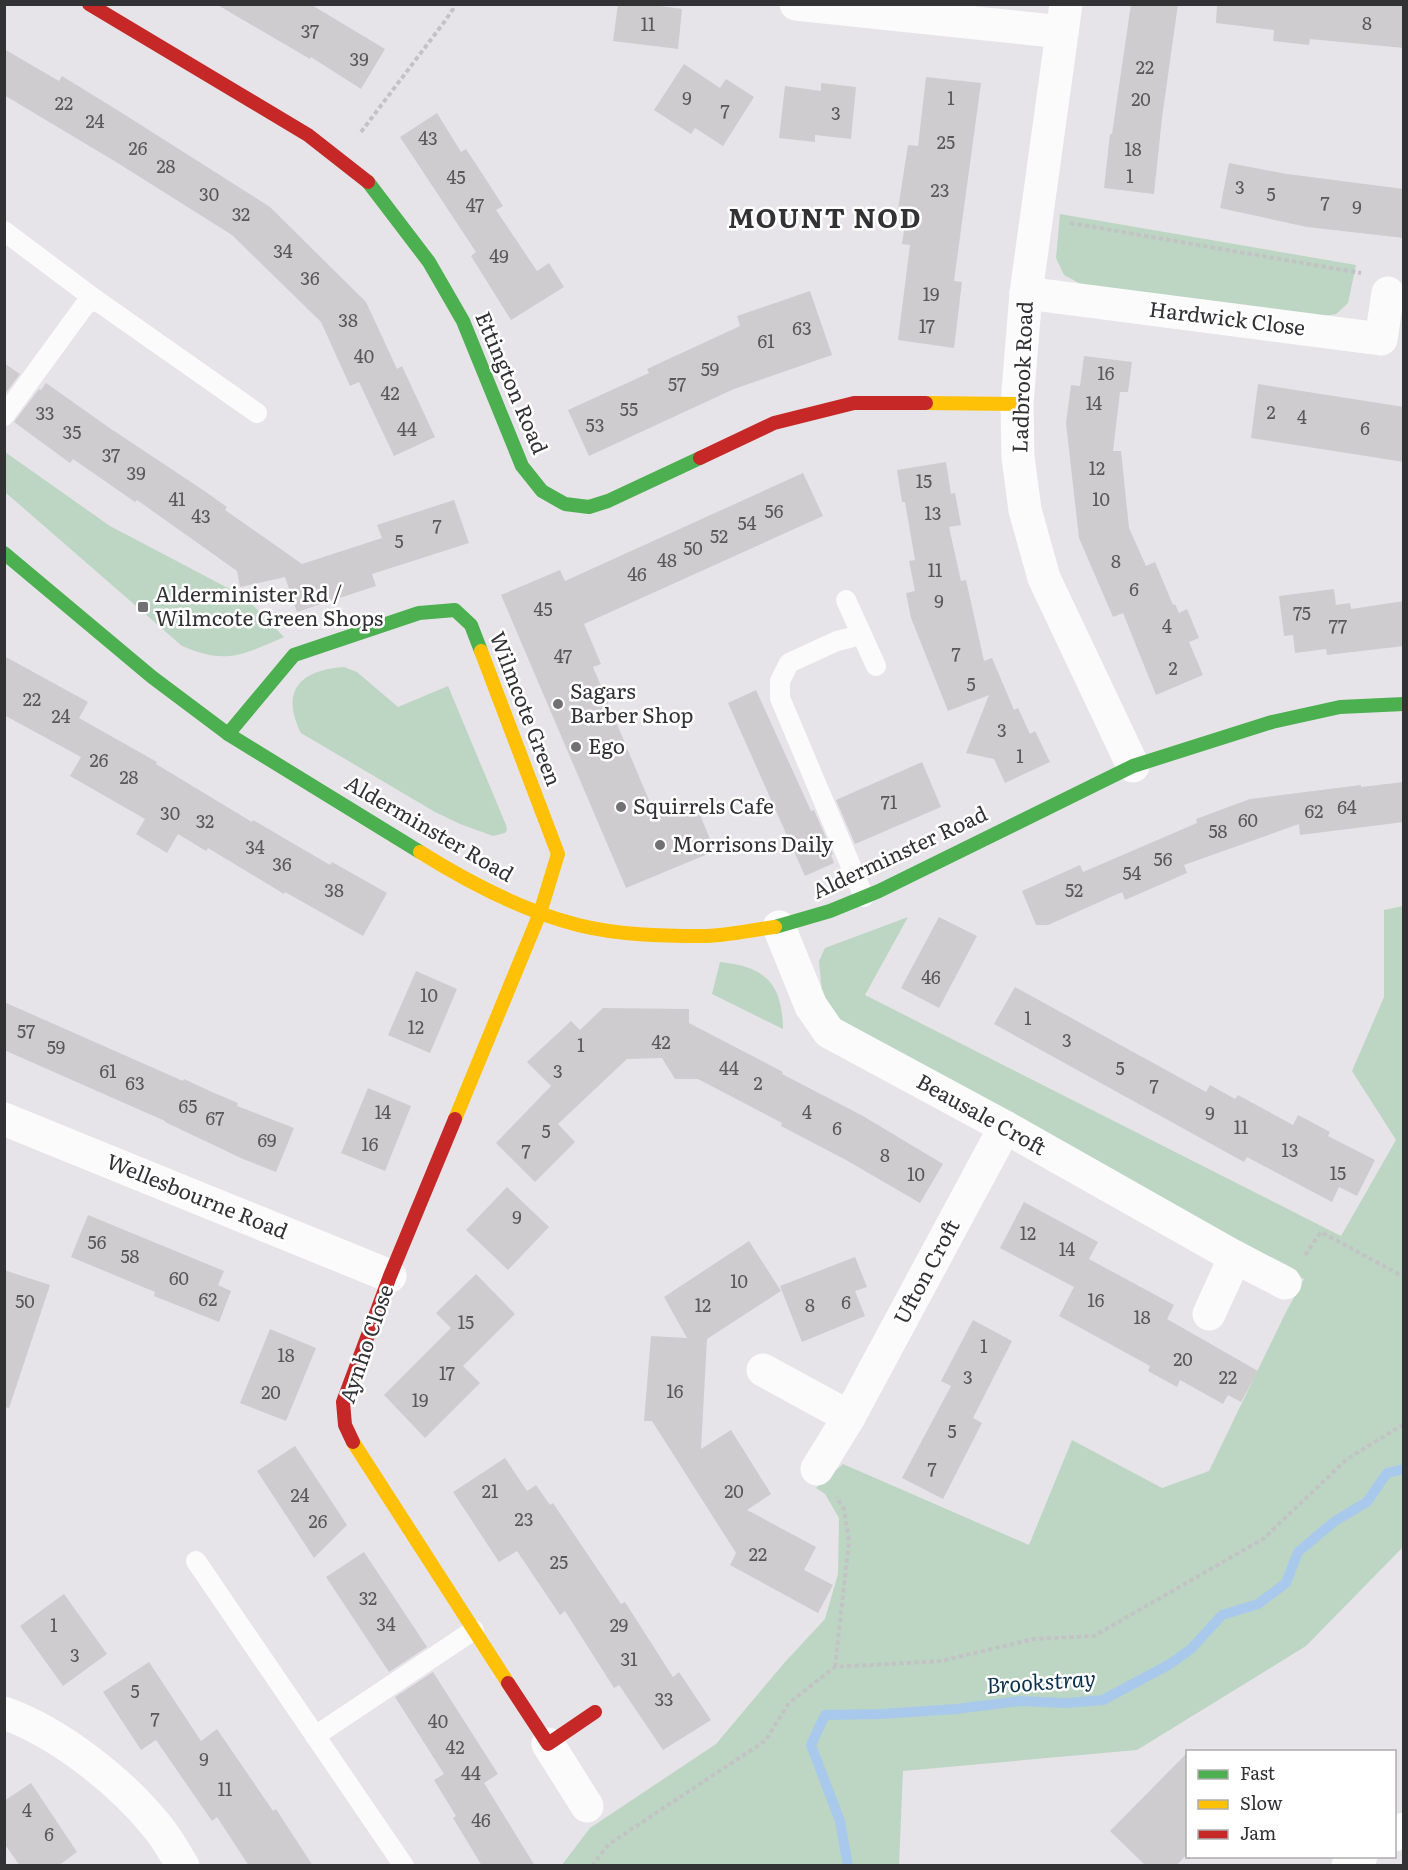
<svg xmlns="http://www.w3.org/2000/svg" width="1408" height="1870" viewBox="0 0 1408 1870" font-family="Literata,serif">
<rect width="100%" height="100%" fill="#e6e4e9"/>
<!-- green -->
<g fill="#bcd6c3">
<path d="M1060 214 1356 265 1348 303 1336 314 1307 319 1081 284 1064 275 1056 258Z"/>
<path d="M5 452 110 526 245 597 284 637C242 655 227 665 182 646L5 492Z"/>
<path d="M344 667 357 672 398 707 448 686 506 825 507 830 505 833 493 836 460 824 435 812 301 733C280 691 300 670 344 667Z"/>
<path d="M1403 906V1547L1306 1646 1137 1750 903 1771 899 1865 561 1866 590 1828 716 1744 785 1662 825 1619 838 1574 839 1518 825 1494 816 1488 843 1464 1029 1545 1072 1440 1162 1488 1209 1471 1285 1314 1304 1279 847 1032 823 1003 819 961 825 948 908 917 865 995 1341 1236 1396 1140 1352 1071 1384 997V910Z"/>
<path d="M720 962C766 967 782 983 783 1029L712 994Z"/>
</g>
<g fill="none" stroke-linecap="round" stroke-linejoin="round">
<!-- stream -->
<path stroke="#a8c9ec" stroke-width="10" d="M848 1866 840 1821 811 1745 825 1715 882 1714 956 1709 1020 1701 1066 1703 1103 1700 1170 1664 1191 1649 1222 1615 1258 1604 1286 1583 1298 1552 1335 1521 1367 1502 1387 1473 1404 1469"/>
</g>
<!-- building -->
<g fill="#ceccce">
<path d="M216 4H310L385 49 361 89 311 57 310 59Z"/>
<path d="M618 4H646L682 9 678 49 613 41Z"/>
<path d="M1131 4H1178L1162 118 1154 194 1104 188 1110 134H1112Z"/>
<path d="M1217 4H1404V48L1310 39 1309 45 1273 41 1274 30 1216 23Z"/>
<path d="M4 49 59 81 62 76 122 113 270 207 366 302 397 369 402 366 435 437 394 456 359 382 350 386 321 322 232 235 116 162 4 95Z"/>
<path d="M684 64 720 88 726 79 754 97 723 146 695 128 691 134 654 110Z"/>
<path d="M926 77 981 83 954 281 962 282 954 348 898 340 910 245 902 244 907 211 898 209 908 145 918 146Z"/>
<path d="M821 83 856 87 851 139 815 135V142L779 138 785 86 821 91Z"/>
<path d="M437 113 461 152 466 149 487 181 503 206 496 210 537 271 549 263 564 287 511 320 471 256 476 252 400 137Z"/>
<path d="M1229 163 1287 174 1404 189V238L1307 227 1220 208Z"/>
<path d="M810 291 832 355 734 389 589 456 568 410 649 373 647 369 740 326 737 316Z"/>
<path d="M1084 356 1132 362 1128 392H1120L1113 451H1121L1129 528 1146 566 1155 562 1173 605 1175 604 1179 613 1187 609 1199 638 1189 642 1203 675 1156 695 1123 613 1113 617 1079 538 1066 423 1071 385 1080 386Z"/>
<path d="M4 363 20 374 4 395Z"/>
<path d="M46 383 111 429 203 490 227 507 225 510 302 564 382 538 377 525 454 500 469 543 372 574 376 586 297 612 285 577 240 587 237 571 137 500 135 502 73 459 70 463 14 422 39 389 41 390Z"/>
<path d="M1258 384 1404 407V462L1251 438Z"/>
<path d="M946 462 951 494 955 493 961 525 949 527 961 581 966 580 984 661 992 658 1014 710 1018 708 1030 734 1035 731 1050 762 1005 783 994 759 966 753 989 695 948 711 911 618 906 593 915 591 909 561 915 560 905 502H902L897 470Z"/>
<path d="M803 473 823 516 584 624 601 664 593 667 656 817 668 812 670 816 696 805 715 851 626 888 501 595 560 570 565 581Z"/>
<path d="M1334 589 1336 605 1350 603 1351 609 1404 601V646L1327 655 1326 649 1295 653 1293 635 1284 636 1279 596Z"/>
<path d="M4 656 88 702 79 718 157 762 156 764 252 822 253 820 330 865 332 862 387 893 363 936 285 892 284 894 208 848 206 851 178 834 167 853 136 834 145 819 70 776 81 757 4 715Z"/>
<path d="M756 690 811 811 814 810 833 854 831 855 834 863 805 876 728 703Z"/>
<path d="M922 762 941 807 855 844 836 800Z"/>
<path d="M1404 782V822L1300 835 1299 824 1184 865 1187 873 1125 900 1122 892 1048 925H1036L1022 891 1080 865 1083 872 1197 823 1196 819 1250 799 1361 785V787Z"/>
<path d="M939 917 977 936 939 1008 901 988Z"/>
<path d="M416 971 457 989 430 1053 388 1035Z"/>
<path d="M1015 987 1206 1092 1210 1085 1235 1099 1238 1095 1293 1125 1298 1115 1330 1132 1328 1136 1375 1160 1357 1196 1339 1187 1332 1202 1247 1157 1244 1162 994 1024Z"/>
<path d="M4 1002 183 1081 184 1079 212 1092 238 1103 237 1106 294 1128 276 1172 243 1159 165 1122V1121L4 1050Z"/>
<path d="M603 1008 689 1009V1023L783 1072 782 1074 863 1116 943 1164 920 1203 846 1160 781 1126 782 1123 698 1079H675L662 1058 627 1059 558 1124 575 1142 535 1182 496 1143 551 1086 527 1062 571 1021 580 1030Z"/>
<path d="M368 1088 411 1106 385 1171 341 1153Z"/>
<path d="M507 1187 549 1227 508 1270 466 1230Z"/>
<path d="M1024 1202 1098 1242 1089 1259 1174 1305 1167 1319 1258 1371 1241 1402 1228 1395 1223 1404 1180 1380 1177 1387 1148 1371 1150 1366 1059 1316 1074 1287 1000 1248Z"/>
<path d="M88 1215 224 1271 218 1285 231 1291 219 1322 154 1296 155 1292 71 1257Z"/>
<path d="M749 1241 781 1291 707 1339 701 1449 731 1430 771 1494 747 1510 816 1547 804 1570 833 1585 818 1613 730 1565 736 1553 652 1421H644L651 1336 687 1338 664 1297Z"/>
<path d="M855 1257 867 1287 855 1291 865 1316 802 1342 780 1286Z"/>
<path d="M4 1270 50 1285 9 1408 4 1407Z"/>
<path d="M476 1274 515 1314 463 1366 480 1383 425 1438 384 1395 451 1328 436 1313Z"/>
<path d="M973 1320 1012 1341 973 1418 982 1423 943 1499 902 1478 951 1386 941 1381Z"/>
<path d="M270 1329 316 1348 286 1421 240 1403Z"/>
<path d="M295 1446 347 1525 314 1558 257 1471Z"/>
<path d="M505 1458 527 1491 536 1485 550 1505 553 1503 621 1604 625 1602 673 1677 679 1672 711 1720 663 1750 619 1685 614 1688 565 1611 560 1615 517 1551 499 1562 453 1492Z"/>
<path d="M364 1552 427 1647 389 1672 326 1577Z"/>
<path d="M64 1594 107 1654 63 1686 20 1626Z"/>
<path d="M149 1662 201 1741 217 1729 273 1811 276 1809 313 1866H249L217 1817 212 1821 156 1740 141 1750 103 1692Z"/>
<path d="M433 1672 498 1774 484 1783 535 1866H482L453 1818 456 1816 434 1780 444 1774 395 1697Z"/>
<path d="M1188 1752V1853L1176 1866H1146L1110 1831Z"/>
<path d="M31 1783 77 1852 58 1866H20L4 1843V1801Z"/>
</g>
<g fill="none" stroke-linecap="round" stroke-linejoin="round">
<!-- path -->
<g stroke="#c3c3c5" stroke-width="4" stroke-dasharray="4.5 3" stroke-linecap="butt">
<path d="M361 132 445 21 453 9 454 4"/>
<path d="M1070 223 1361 273"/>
<path d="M1305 1255 1321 1232 1404 1277"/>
<path d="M835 1667 849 1541 844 1509 836 1497"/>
<path d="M592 1866 609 1844 765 1741 789 1703 835 1667 941 1661 1034 1639 1094 1636 1263 1539 1347 1459 1404 1424"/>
</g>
<!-- lane -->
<g stroke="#fbfbfc" stroke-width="20">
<path d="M4 231 96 300"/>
<path d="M4 416 85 305 96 300 257 413"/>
<path d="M846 600 876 666"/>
<path d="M861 635 837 641 789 663 780 681V698L864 897"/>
<path d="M196 1561 404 1866"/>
<path d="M315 1736 474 1630"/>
</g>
<!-- street -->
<g stroke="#fbfbfc" stroke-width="33">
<path d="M796 4 1062 32"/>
<path d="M1066 4 1026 293 1017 404 1018 457 1025 510 1044 578 1133 766"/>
<path d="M1026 293 1381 339 1388 293"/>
<path d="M779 927 811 1006 829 1032 1005 1127 1235 1257 1209 1314"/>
<path d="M4 1119 390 1276"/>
<path d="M1235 1257 1285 1283"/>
<path d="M763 1370 849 1417"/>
<path d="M817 1469 849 1417 1005 1127"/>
<path d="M4 1713C58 1732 119 1780 155 1824 166 1836 174 1852 183 1866"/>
<path d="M548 1744 587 1806"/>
<path d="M1394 1835 1404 1829"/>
<path d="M1348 1866 1361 1856"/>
</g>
<!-- fast -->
<g stroke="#4caf50" stroke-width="14">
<path d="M368 182 429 262 463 321 522 466 542 491 565 504 589 507 608 501 700 458"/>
<path d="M4 553 152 677 228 734 420 852"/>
<path d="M228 734 294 655 419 613 455 610 471 625 481 651"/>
<path d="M775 927 830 911 879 891 1133 766 1272 722 1340 707 1404 704"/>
</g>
<!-- slow -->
<g stroke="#ffc107" stroke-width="14">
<path d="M926 403 1017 404"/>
<path d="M420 852C468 882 523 911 578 925 618 935 661 936 702 936 726 936 751 930 775 927"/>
<path d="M455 1119 540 913 558 854 481 651"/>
<path d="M353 1442 508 1683"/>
</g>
<!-- jam -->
<g stroke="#c62828" stroke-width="14">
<path d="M89 4 308 135 368 182"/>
<path d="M700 458 774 423 854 403H926"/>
<path d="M353 1442 345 1425 343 1402 390 1276 455 1119"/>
<path d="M508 1683 548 1744 595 1712"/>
</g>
</g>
<!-- markers -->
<g fill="#717073" stroke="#fff" stroke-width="2">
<rect x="137" y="601" width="12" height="12" rx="3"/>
<circle cx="558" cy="704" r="6"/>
<circle cx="576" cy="747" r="6"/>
<circle cx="621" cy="807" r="6"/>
<circle cx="660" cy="845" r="6"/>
</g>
<g text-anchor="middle" stroke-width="5" stroke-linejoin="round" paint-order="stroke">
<!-- number labels -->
<g font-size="18" fill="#59585a">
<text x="1367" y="30">8</text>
<text x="648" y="31">11</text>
<text x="310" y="38">37</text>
<text x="359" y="66">39</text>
<text x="1145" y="74">22</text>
<text x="687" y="105">9</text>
<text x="951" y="105">1</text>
<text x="1141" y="106">20</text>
<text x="64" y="110">22</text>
<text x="725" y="118">7</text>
<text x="836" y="120">3</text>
<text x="95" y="128">24</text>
<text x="428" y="145">43</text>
<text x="946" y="149">25</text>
<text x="138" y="155">26</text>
<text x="1133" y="156">18</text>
<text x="166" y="173">28</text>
<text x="1130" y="183">1</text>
<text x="456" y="184">45</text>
<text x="1240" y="194">3</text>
<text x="940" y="197">23</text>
<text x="209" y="201">30</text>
<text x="1271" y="201">5</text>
<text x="1325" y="210">7</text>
<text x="475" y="212">47</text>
<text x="1357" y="214">9</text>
<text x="241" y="221">32</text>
<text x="283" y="258">34</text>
<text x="499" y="263">49</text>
<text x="310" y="285">36</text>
<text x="931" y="301">19</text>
<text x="348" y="327">38</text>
<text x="927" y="333">17</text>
<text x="802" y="335">63</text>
<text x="766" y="348">61</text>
<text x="364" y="363">40</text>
<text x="710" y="376">59</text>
<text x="1106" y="380">16</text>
<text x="677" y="391">57</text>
<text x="390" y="400">42</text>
<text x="1094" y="410">14</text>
<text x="629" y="416">55</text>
<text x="1271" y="419">2</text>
<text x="45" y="420">33</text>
<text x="1302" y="424">4</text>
<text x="595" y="432">53</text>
<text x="1365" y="435">6</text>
<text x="407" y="436">44</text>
<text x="72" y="439">35</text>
<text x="111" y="462">37</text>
<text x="1097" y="475">12</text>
<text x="136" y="480">39</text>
<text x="924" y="488">15</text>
<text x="177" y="506">41</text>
<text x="1101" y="506">10</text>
<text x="774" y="518">56</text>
<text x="933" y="520">13</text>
<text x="201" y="523">43</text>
<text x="747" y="530">54</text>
<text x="437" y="533">7</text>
<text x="719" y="543">52</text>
<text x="399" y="548">5</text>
<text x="693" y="555">50</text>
<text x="667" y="567">48</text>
<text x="1116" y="568">8</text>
<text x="935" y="577">11</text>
<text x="637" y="581">46</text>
<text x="1134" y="596">6</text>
<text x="939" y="608">9</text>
<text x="543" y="616">45</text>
<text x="1302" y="620">75</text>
<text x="1167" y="633">4</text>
<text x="1338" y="633">77</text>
<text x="956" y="661">7</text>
<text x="563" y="663">47</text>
<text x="1173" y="675">2</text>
<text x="971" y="691">5</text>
<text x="32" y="706">22</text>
<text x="61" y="723">24</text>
<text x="1002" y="737">3</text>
<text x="1020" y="763">1</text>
<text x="99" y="767">26</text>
<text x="129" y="784">28</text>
<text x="889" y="809">71</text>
<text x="1347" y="814">64</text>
<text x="1314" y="818">62</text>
<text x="170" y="820">30</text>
<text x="1248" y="827">60</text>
<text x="205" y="828">32</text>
<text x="1218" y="838">58</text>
<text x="255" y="854">34</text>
<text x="1163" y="866">56</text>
<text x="282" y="871">36</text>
<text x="1132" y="880">54</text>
<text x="334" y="897">38</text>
<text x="1074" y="897">52</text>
<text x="931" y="984">46</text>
<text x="429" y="1002">10</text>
<text x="1028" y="1025">1</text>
<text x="416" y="1034">12</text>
<text x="26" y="1038">57</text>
<text x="1067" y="1047">3</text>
<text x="661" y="1049">42</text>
<text x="581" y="1052">1</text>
<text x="56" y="1054">59</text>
<text x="729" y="1075">44</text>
<text x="1120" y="1075">5</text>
<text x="108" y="1078">61</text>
<text x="558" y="1078">3</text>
<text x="135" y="1090">63</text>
<text x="758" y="1090">2</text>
<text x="1154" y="1093">7</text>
<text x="188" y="1113">65</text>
<text x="383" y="1119">14</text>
<text x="807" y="1119">4</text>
<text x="1210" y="1120">9</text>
<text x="215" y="1125">67</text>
<text x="1241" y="1134">11</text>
<text x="837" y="1135">6</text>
<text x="546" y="1138">5</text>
<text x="267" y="1147">69</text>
<text x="370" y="1151">16</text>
<text x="1290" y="1157">13</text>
<text x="526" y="1158">7</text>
<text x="885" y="1162">8</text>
<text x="1338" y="1180">15</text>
<text x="916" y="1181">10</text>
<text x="517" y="1224">9</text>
<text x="1028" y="1240">12</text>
<text x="97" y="1249">56</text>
<text x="1067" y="1256">14</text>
<text x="130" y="1263">58</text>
<text x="179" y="1285">60</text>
<text x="739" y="1288">10</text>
<text x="208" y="1306">62</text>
<text x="1096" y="1307">16</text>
<text x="25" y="1308">50</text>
<text x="846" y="1309">6</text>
<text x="703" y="1312">12</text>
<text x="810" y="1312">8</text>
<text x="1142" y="1324">18</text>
<text x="466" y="1329">15</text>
<text x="984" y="1353">1</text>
<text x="286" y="1362">18</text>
<text x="1183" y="1366">20</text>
<text x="447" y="1380">17</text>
<text x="968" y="1384">3</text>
<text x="1228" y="1384">22</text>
<text x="675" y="1398">16</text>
<text x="271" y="1399">20</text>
<text x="420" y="1407">19</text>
<text x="952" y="1438">5</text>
<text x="932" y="1476">7</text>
<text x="490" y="1498">21</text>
<text x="734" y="1498">20</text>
<text x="300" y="1502">24</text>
<text x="524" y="1526">23</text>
<text x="318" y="1528">26</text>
<text x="758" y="1561">22</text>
<text x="559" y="1569">25</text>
<text x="368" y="1605">32</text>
<text x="386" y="1631">34</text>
<text x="54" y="1632">1</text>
<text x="619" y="1632">29</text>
<text x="75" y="1662">3</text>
<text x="629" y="1666">31</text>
<text x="135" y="1698">5</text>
<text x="664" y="1706">33</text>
<text x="155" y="1726">7</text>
<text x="438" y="1728">40</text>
<text x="455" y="1754">42</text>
<text x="204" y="1766">9</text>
<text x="471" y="1780">44</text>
<text x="225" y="1796">11</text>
<text x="27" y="1817">4</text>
<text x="481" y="1827">46</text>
<text x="49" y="1841">6</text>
</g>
<!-- street labels -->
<g font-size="21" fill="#323134" stroke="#fff">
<text transform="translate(1227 319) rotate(7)" y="7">Hardwick Close</text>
<text transform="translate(1023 377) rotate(-88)" y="7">Ladbrook Road</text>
<text transform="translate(511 383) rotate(67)" y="7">Ettington Road</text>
<text transform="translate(525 709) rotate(69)" y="7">Wilmcote Green</text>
<text transform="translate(429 829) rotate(30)" y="7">Alderminster Road</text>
<text transform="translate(900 853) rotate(-25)" y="7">Alderminster Road</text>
<text transform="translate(981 1115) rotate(29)" y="7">Beausale Croft</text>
<text transform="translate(197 1197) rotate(22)" y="7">Wellesbourne Road</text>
<text transform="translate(927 1272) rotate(-62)" y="7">Ufton Croft</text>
<text transform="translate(367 1344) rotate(-71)" y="7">Aynho Close</text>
</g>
<!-- poi labels -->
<g font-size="21" fill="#323134" stroke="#fff" text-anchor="start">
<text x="155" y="602">Alderminister Rd /<tspan x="155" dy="24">Wilmcote Green Shops</tspan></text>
<text x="570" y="699">Sagars<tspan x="570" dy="24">Barber Shop</tspan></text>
<text x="588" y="754">Ego</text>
<text x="633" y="814">Squirrels Cafe</text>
<text x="672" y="852">Morrisons Daily</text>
</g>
<!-- water labels -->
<g font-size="22" font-style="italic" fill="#0c314f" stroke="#fff">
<text transform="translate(1041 1682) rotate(-4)" y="8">Brookstray</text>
</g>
<!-- district labels -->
<g font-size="27" font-weight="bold" letter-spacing="1.5" fill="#323134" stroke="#fff">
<text x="825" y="228">MOUNT NOD</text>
</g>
</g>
<!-- border -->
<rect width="1408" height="1870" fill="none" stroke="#323134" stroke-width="12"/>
<!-- legend -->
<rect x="1186" y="1750" width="210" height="108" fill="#ffffff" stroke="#adadae" stroke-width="1.5"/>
<rect x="1198" y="1770" width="30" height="9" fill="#4caf50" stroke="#adadae" stroke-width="1.5"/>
<text x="1240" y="1780" font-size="18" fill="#323134">Fast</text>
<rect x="1198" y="1800" width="30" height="9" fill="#ffc107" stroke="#adadae" stroke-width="1.5"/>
<text x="1240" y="1810" font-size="18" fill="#323134">Slow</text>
<rect x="1198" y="1830" width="30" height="9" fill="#c62828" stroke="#adadae" stroke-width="1.5"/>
<text x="1240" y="1840" font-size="18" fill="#323134">Jam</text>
</svg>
